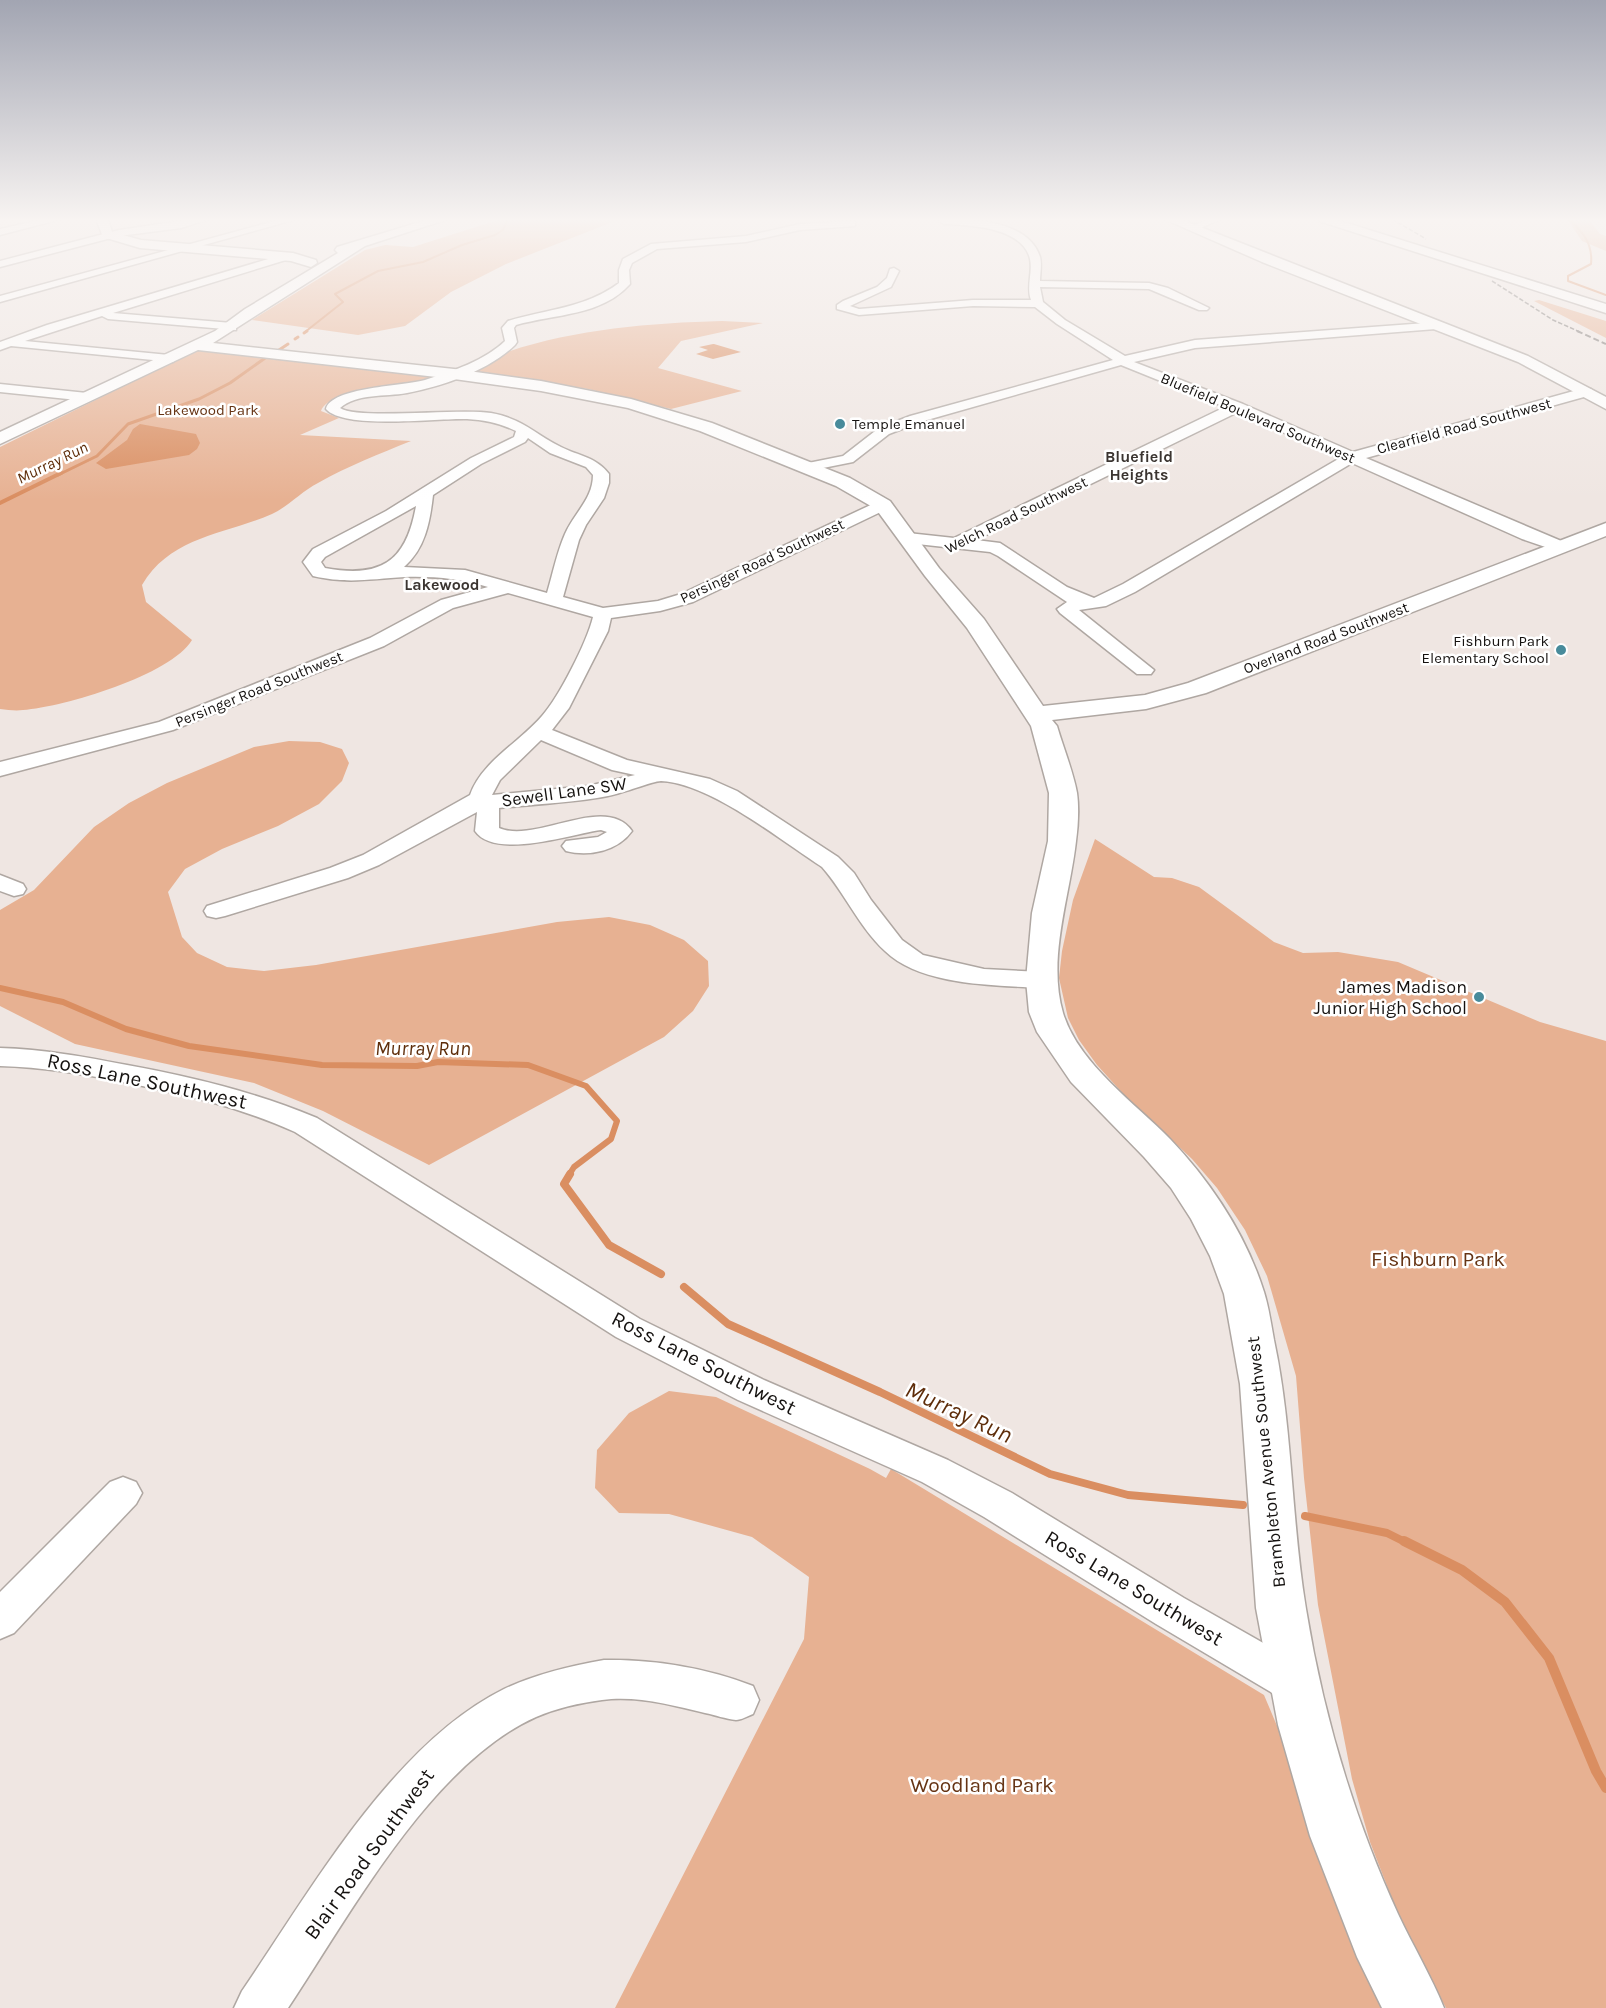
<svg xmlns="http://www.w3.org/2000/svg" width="1606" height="2008" viewBox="0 0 1606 2008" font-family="Karla,sans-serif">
<rect width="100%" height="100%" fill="#efe6e2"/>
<!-- green -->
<g fill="#e7b192">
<path d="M501 219H620L506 264 451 292 405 326 358 335 252 320 365 250 385 245 413 247Z"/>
<path d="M1567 219H1588L1600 234 1606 236V251L1582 241Z"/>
<path d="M1539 300 1606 321V338L1534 301Z"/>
<path d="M722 321 763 323 681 341 658 368 742 391 671 409 588 389 470 370C482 364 494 357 507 352 575 329 651 323 722 321Z"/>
<path d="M197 350 436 376C430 379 424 382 418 384 396 390 331 387 321 411L339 418 300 435 411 441C379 454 348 466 318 483 302 491 289 506 272 514 224 535 171 536 142 585L146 602 192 640C171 675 64 707 23 710 16 711 8 710 0 709V447Z"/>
<path d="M289 741 320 742 342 749 349 763 342 781 319 804 278 826 222 849 185 869 168 892 182 937 197 953 227 967 264 971 316 965 557 922 609 917 650 925 684 940 708 961 709 986 693 1011 664 1037 429 1165 323 1111 254 1083 75 1044 0 1006V910L34 890 94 827 129 803 167 783 254 747Z"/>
<path d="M1095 839 1154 877 1172 878 1199 887 1274 942 1303 953 1338 952 1398 962 1540 1022 1606 1041V2008H1446L1403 1927 1370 1842 1352 1779 1318 1605 1304 1478 1296 1376 1267 1276 1245 1230 1217 1188 1192 1159 1127 1098 1097 1065 1079 1040 1068 1018 1059 978 1062 951 1073 900Z"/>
<path d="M669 1391 716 1397 870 1469 886 1478 891 1469 1264 1695 1396 2008H615L804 1639 809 1577 752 1537 669 1514 619 1513 595 1488 597 1450 629 1413Z"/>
</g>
<!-- water -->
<g fill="#da8e61">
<path d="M713 344H714L741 352 713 359 696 354 708 350 699 347Z"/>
<path d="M140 424 196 434 200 443 197 449 189 455 106 469 96 463 127 440 133 429Z"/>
</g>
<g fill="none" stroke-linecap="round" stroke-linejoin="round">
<!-- stream-far5 -->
<g stroke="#da8e61" stroke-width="2">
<path d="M1569 219C1583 232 1593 244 1591 264L1568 276V281L1606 295"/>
<path d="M305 332 343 302 335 294 378 271 423 262 462 245 495 235 503 230 508 219"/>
</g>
<!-- stream-far4 -->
<g stroke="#da8e61" stroke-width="3">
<path d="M304 333 307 331"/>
<path d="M295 339 298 337"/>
<path d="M279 350 288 344"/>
<path d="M58 475 97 456 128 424 199 399 230 383 268 356"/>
</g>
<!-- stream-far3 -->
<path stroke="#da8e61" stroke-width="4" d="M0 503 61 473"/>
<!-- stream-far2 -->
<path stroke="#da8e61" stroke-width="6" d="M0 988 63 1002 126 1029 189 1046 322 1065 417 1066 438 1062 528 1065 586 1086 617 1121 611 1139 574 1167 569 1175"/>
<!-- stream-far1 -->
<g stroke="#da8e61" stroke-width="8">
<path d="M570 1174 564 1184 609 1245 661 1274"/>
<path d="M684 1287 728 1324 880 1392 1050 1474 1128 1495 1243 1505"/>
<path d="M1305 1516 1387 1533 1407 1543"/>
</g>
<!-- stream -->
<path stroke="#da8e61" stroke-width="10" d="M1404 1541 1462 1570 1505 1602 1549 1658 1596 1771 1606 1788"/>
<!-- minor casing -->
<g stroke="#afa7a2" stroke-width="3">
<g id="minor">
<path d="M44 219H61L0 235V229Z"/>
<path d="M193 219H209L181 228 119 236 0 267V261L119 230Z"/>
<path d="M282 219H297L0 302V296Z"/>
<path d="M941 219C972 219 1028 220 1040 257 1042 264 1040 274 1040 281L1149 283 1168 288 1209 308 1207 310H1199L1149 289 1040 287 1043 302 1065 320 1125 356 1195 340 1440 322 1442 325 1436 329 1195 348 1134 362 1243 404 1353 452 1581 389H1591L1593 392 1591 395 1366 458 1566 543 1568 547 1560 552 1522 539 1352 463 1135 592 1106 606 1079 610 1154 670 1151 674H1137L1060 613 1057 609 1067 602 998 556 990 552 908 543 900 538 908 533 954 538 1225 407 1121 365 920 422 889 434 853 462 808 471 801 467 803 464 843 456 879 428 910 416 1113 360 1057 324 1035 307 973 306 859 315 837 309V305L843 301 877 287 887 278 890 269 894 268 899 271 891 287 850 306 859 309 973 300H1031C1026 287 1033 272 1030 259 1023 227 969 225 944 224L939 221ZM1238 412 1340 458 1123 584 1094 598 1067 587 1000 543 976 540Z"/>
<path d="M1208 219H1221L1196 230 1188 228Z"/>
<path d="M852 221 855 222V226L800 230 746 242 657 249 632 263 629 270 630 284C602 316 554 314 516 325L514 328 517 342 515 345C488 371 443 386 407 393 385 397 357 393 340 408 358 420 459 408 491 413 524 419 534 434 561 447 579 456 596 457 609 474V483L604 498 586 525 579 540 563 597 603 608 658 601 681 594 877 502H889L891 505 889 508 693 602 660 611 611 618 608 631 569 708 552 730 627 760 710 779 737 791 838 857 854 873 871 900 902 940 923 955 984 969 1042 972 1051 974 1055 980 1051 986 1042 988C994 985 921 986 885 951 859 927 845 893 822 867 780 840 710 783 661 781 653 781 621 794 608 796 572 803 535 804 499 808V828C536 844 605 793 632 831 618 851 589 857 566 851L562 846 566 841 598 837 607 832 601 830C572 834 495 860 475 831L477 812 379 865 348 878 225 916 216 918 207 916 204 911 207 906 330 868 363 855 470 795C482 761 519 743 542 716 559 697 587 642 593 617L508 593 453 608 384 646 173 730 0 776V762L159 722 370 638 441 600 488 587C462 579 433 576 405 577 371 579 347 584 313 576L303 562 313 549 386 511 471 458 514 437 516 431C500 423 485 420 467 419 437 418 344 430 326 409 331 387 405 386 425 380 453 371 484 361 505 341L502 328 508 321C547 309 586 308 619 283V270L623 259 651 244 746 236 800 224ZM528 438 550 453 586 467 593 475C593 499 574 513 565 534 557 552 553 573 547 593L465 570 404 567C425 549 430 522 433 495L481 464 525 442ZM416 506C406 563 380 578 325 568L321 562 325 557ZM541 740 612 770 635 775 588 786 492 795 500 780Z"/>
<path d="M285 254 289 255V259L113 313 232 323 236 324V330L108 319 102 316 25 341 169 355 175 359 173 362 11 346 0 350V342L47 325Z"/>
<path d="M0 384 87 393 94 397 87 401 0 392Z"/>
<path d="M0 875 23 884 26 889 23 894 14 896 0 891Z"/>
<path d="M0 1048C43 1049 85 1057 127 1065 192 1077 255 1092 317 1118L640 1319 764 1380 948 1460 1012 1493 1184 1598 1309 1669 1315 1683 1309 1697 1294 1703 1279 1697 1156 1624 984 1517 922 1482 738 1400 616 1337 295 1132C240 1107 183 1094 123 1082 82 1074 42 1067 0 1066Z"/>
<path d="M123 1477 136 1482 142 1493 136 1504 14 1633 0 1639V1592L110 1482Z"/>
<path d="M604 1660C653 1659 708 1668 753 1686L759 1700 753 1714C748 1716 741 1720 736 1720 726 1719 715 1715 705 1713 672 1705 635 1695 602 1700 579 1703 557 1708 536 1717 431 1764 350 1915 288 2008H234L242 1991C311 1890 393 1744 504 1689 536 1674 570 1666 604 1660Z"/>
</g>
</g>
<!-- major casing -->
<g stroke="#afa7a2" stroke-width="3">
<g id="major">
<path d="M96 219H108L112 232 141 240 293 253 316 260 317 263 311 267 291 261 140 248 103 237Z"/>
<path d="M430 219H448L365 246 213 343 454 369 541 381 631 399 712 423 850 478 890 501 939 568 984 619 1043 706 1145 695 1188 683 1606 523V536L1206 693 1146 709 1052 720 1057 726C1063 747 1073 771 1077 793 1079 807 1078 827 1076 841 1070 896 1047 958 1063 1013 1078 1063 1135 1103 1170 1139 1211 1182 1246 1235 1264 1292 1269 1308 1271 1324 1274 1340 1293 1429 1291 1520 1306 1609 1323 1714 1354 1818 1398 1914 1413 1946 1431 1976 1444 2008H1382L1357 1957 1310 1836 1278 1725 1256 1608 1240 1384 1224 1294 1210 1256 1191 1219 1171 1188 1144 1157 1071 1082 1037 1032 1029 1012 1026 980 1032 913 1048 841 1049 793 1031 726 967 628 925 576 876 509 836 486 700 431 628 408 541 391 454 379 198 350 0 444V432L215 331 245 309 338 253 335 250 337 247Z"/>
<path d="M1164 219H1180L1528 356 1606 397V409L1518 362 1262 262Z"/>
</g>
</g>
<!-- highway casing -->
<g stroke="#afa7a2" stroke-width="3">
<path id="highway" d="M1317 219H1334L1606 304V313L1319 221Z"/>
</g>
<!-- minor -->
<use href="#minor" fill="#fff" fill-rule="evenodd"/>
<!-- major -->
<use href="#major" fill="#fff" fill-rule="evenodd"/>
<!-- highway -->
<use href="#highway" fill="#fff" fill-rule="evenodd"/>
<!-- rail-far1 -->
<g stroke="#7a7572" stroke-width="1.5" stroke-dasharray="4.5 2" stroke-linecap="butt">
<path d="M1392 219 1426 239"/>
<path d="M1492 281 1553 320 1580 332"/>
</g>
<!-- rail -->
<path stroke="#7a7572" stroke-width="2" stroke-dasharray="6 3" stroke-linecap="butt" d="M1577 331 1606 344"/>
</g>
<!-- sky -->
<linearGradient id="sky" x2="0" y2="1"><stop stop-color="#a2a5b2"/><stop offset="0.44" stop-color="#f8f4f2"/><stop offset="1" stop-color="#f8f4f2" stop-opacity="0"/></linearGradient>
<rect width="1606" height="500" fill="url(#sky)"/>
<!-- markers -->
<g fill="#488b9b" stroke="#fff" stroke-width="2">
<circle cx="840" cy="424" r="6"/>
<circle cx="1561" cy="650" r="6"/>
<circle cx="1479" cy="997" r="6"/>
</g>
<g text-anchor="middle" stroke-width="5" stroke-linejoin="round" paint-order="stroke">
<!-- far-park labels -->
<g font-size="15" fill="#663414" stroke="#fff">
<text x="208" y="415">Lakewood Park</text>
</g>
<!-- far-street labels -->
<g font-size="15" fill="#151210" stroke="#fff">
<text transform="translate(1258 418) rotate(23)" y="5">Bluefield Boulevard Southwest</text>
<text transform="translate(1464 426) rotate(-15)" y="5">Clearfield Road Southwest</text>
<text transform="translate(1016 515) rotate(-26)" y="5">Welch Road Southwest</text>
<text transform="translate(762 561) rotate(-25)" y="5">Persinger Road Southwest</text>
<text transform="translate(1326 638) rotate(-21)" y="5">Overland Road Southwest</text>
<text transform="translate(259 689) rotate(-22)" y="5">Persinger Road Southwest</text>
</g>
<!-- far-poi labels -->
<g font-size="15" fill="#151210" stroke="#fff" text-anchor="start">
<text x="852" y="429">Temple Emanuel</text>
<text x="1549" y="646" text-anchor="end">Fishburn Park<tspan x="1549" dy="17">Elementary School</tspan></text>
</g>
<!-- far-neighbourhood labels -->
<g font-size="16" font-weight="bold" fill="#3b3531" stroke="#fff">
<text x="1139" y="462">Bluefield<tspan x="1139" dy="18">Heights</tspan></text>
<text x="442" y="590">Lakewood</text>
</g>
<!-- far-water labels -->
<g font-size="16" font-style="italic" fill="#5e2d0a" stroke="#fff">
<text transform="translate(52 462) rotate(-26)" y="6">Murray Run</text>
</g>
<!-- street labels -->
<g font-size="18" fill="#151210" stroke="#fff">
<text transform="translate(564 792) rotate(-8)" y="6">Sewell Lane SW</text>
<text transform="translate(1266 1462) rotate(-96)" y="6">Brambleton Avenue Southwest</text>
</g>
<!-- poi labels -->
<g font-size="18" fill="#151210" stroke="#fff" text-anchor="end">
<text x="1467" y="993">James Madison<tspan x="1467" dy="21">Junior High School</tspan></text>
</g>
<!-- water labels -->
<g font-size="20" font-style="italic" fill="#5e2d0a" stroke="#fff">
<text x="423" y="1055">Murray Run</text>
</g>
<!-- near-street labels -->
<g font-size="21" fill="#151210" stroke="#fff">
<text transform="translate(147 1081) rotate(12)" y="7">Ross Lane Southwest</text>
<text transform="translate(704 1363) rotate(27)" y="7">Ross Lane Southwest</text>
<text transform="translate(1134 1588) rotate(31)" y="7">Ross Lane Southwest</text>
<text transform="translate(369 1854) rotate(-54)" y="7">Blair Road Southwest</text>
</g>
<!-- near-park labels -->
<g font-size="21" fill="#663414" stroke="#fff">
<text x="1438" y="1266">Fishburn Park</text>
<text x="982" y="1792">Woodland Park</text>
</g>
<!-- near-water labels -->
<g font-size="24" font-style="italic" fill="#5e2d0a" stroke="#fff">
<text transform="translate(959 1412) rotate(25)" y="8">Murray Run</text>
</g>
</g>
</svg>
